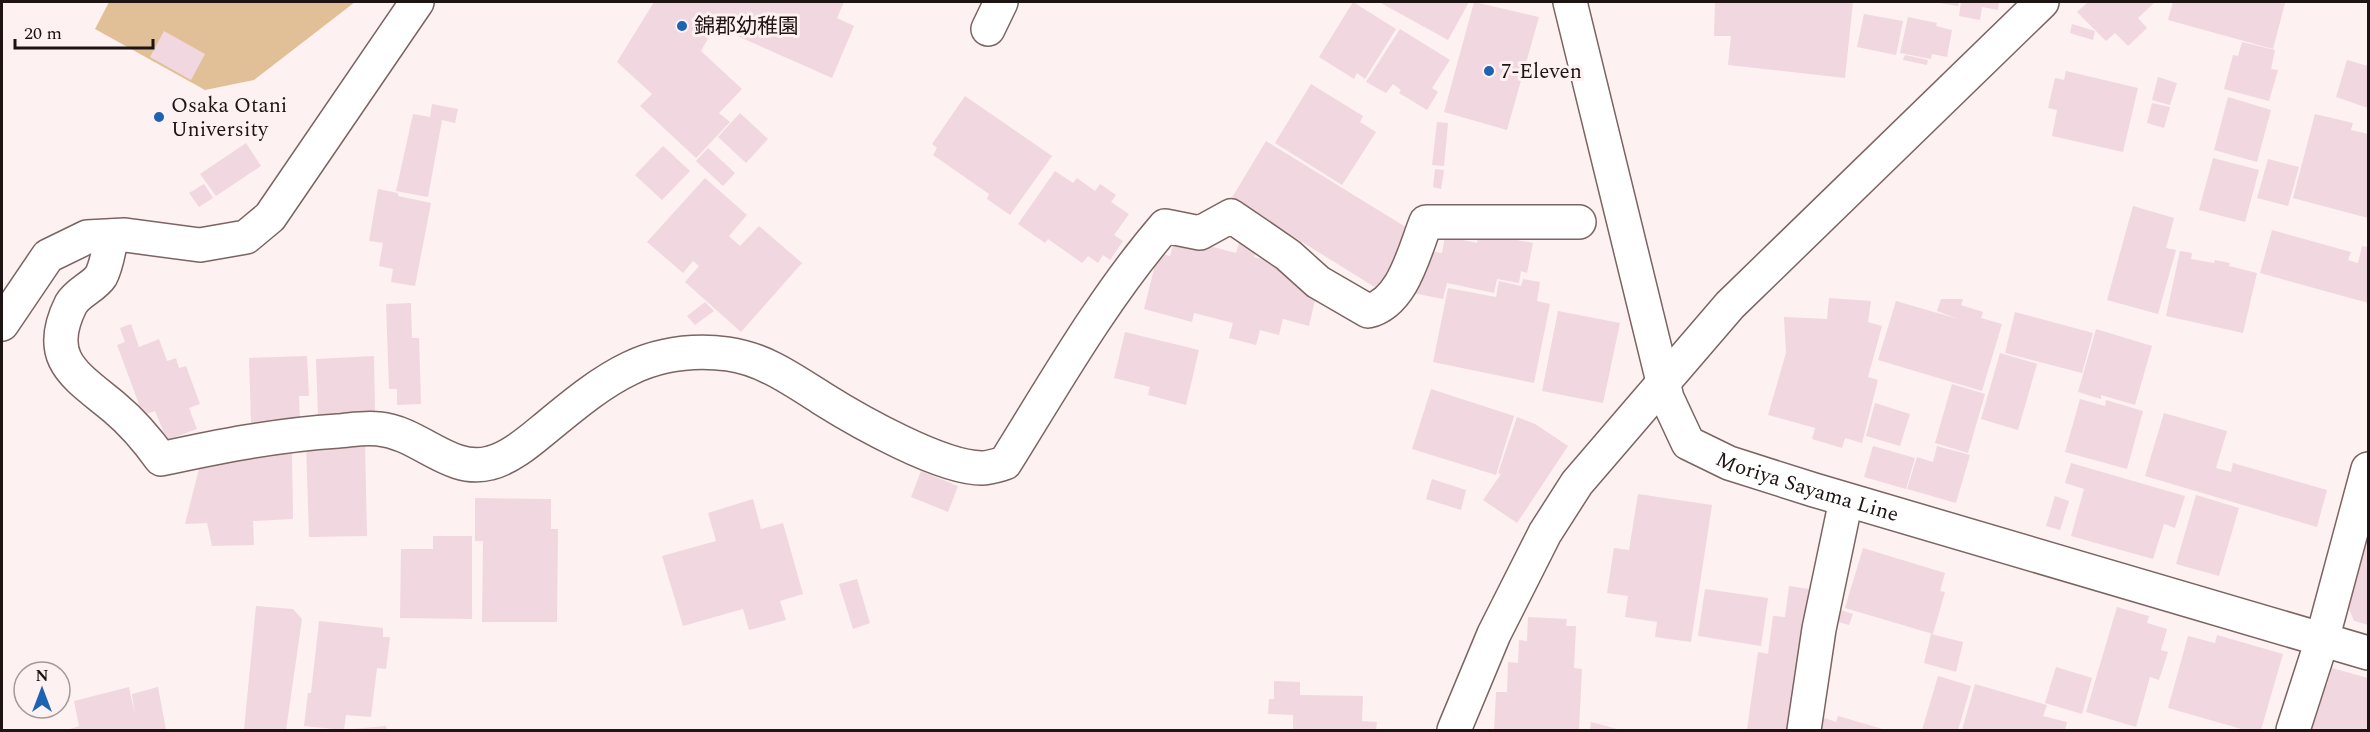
<svg xmlns="http://www.w3.org/2000/svg" width="2370" height="732" viewBox="0 0 2370 732" font-family="Spectral,'Noto Sans JP',serif">
<rect width="100%" height="100%" fill="#fdf1f1"/>
<!-- green -->
<path fill="#e2c097" d="M109 2H355L254 80 205 90 95 29Z"/>
<!-- building -->
<g fill="#f1d7e0">
<path d="M654 2H844L837 18 854 26 832 78 715 26 701 51 742 89 719 113 730 122 696 158 640 106 652 94 617 62Z"/>
<path d="M1353 2 1396 29 1365 79 1357 73 1354 79 1319 57Z"/>
<path d="M1379 2H1469L1448 40Z"/>
<path d="M1474 2 1539 17 1507 130 1444 112Z"/>
<path d="M1715 2H1853L1845 78 1728 65 1731 36H1714Z"/>
<path d="M1933 2H1959L1958 6Z"/>
<path d="M1961 2H1999L1998 10 1982 7 1980 20 1959 16Z"/>
<path d="M2088 2H2155L2138 18 2147 28 2128 46 2115 33 2106 41 2077 12Z"/>
<path d="M2173 2H2281L2285 3 2273 49 2168 20Z"/>
<path d="M1864 14 1903 21 1896 55 1857 47Z"/>
<path d="M1908 17 1937 23 1936 26 1952 30 1947 57 1932 54 1931 59 1900 53Z"/>
<path d="M2072 24 2095 31 2093 40 2070 33Z"/>
<path d="M1400 29 1450 60 1432 88 1438 92 1427 110 1399 93 1401 90 1393 84 1386 93 1366 82Z"/>
<path d="M164 31 205 54 191 80 150 57Z"/>
<path d="M2242 42 2275 50 2271 69 2278 70 2269 101 2224 89 2233 55 2238 56Z"/>
<path d="M1905 55 1928 60 1927 65 1903 60Z"/>
<path d="M2347 60 2368 66V108L2336 97Z"/>
<path d="M2066 71 2138 88 2123 152 2052 136 2057 110 2048 108 2055 78 2064 80Z"/>
<path d="M2158 77 2177 83 2170 105 2152 100Z"/>
<path d="M1311 84 1363 116 1360 122 1376 132 1342 185 1275 143Z"/>
<path d="M965 96 1052 156 1010 215 987 199 989 194 933 155 937 148 932 144Z"/>
<path d="M2228 97 2271 110 2257 162 2214 150Z"/>
<path d="M2152 103 2170 107 2164 128 2147 123Z"/>
<path d="M432 104 458 109 455 123 442 120 428 197 396 191 413 114 430 117Z"/>
<path d="M740 113 768 139 746 163 718 137Z"/>
<path d="M2315 114 2353 123 2351 130 2368 134V218L2293 198Z"/>
<path d="M1437 122 1448 123 1444 166 1432 165Z"/>
<path d="M1266 141 1417 234 1381 291 1262 217 1260 220 1230 201Z"/>
<path d="M246 143 261 166 216 196 200 174Z"/>
<path d="M663 146 690 171 662 200 635 175Z"/>
<path d="M708 148 735 173 723 186 696 161Z"/>
<path d="M2213 158 2259 170 2245 222 2199 210Z"/>
<path d="M2268 159 2299 167 2288 206 2257 198Z"/>
<path d="M1435 169 1444 170 1441 189 1433 187Z"/>
<path d="M1055 171 1073 183 1077 178 1095 191 1100 184 1116 195 1111 202 1129 214 1114 235 1123 241 1110 260 1103 255 1098 263 1088 256 1082 263 1048 239 1045 243 1018 224Z"/>
<path d="M705 178 747 215 729 236 740 246 759 226 802 263 741 332 685 282 699 266 693 261 683 273 647 242Z"/>
<path d="M204 184 213 198 199 207 189 193Z"/>
<path d="M378 189 398 193V196L431 203 415 286 391 282 393 269 379 266 383 243 369 241Z"/>
<path d="M2133 206 2174 218 2166 248 2176 250 2158 314 2107 300Z"/>
<path d="M2272 230 2351 252 2348 260 2358 263 2362 246 2368 247V303L2260 273Z"/>
<path d="M1479 233 1533 243 1527 273 1521 271 1519 283 1497 279 1494 293 1447 283 1443 299 1403 291 1425 250 1442 253 1445 236 1477 243Z"/>
<path d="M1175 237 1236 253 1240 240 1258 244 1254 257 1298 268 1319 283 1309 326 1283 319 1279 335 1260 330 1256 345 1229 338 1233 323 1194 313 1192 322 1144 309 1158 253 1170 256Z"/>
<path d="M2180 251 2192 253 2191 259 2214 263 2215 260 2230 263 2229 266 2257 273 2243 333 2166 316Z"/>
<path d="M1523 279 1540 282 1537 301 1550 304 1534 383 1433 362 1448 288 1496 297 1499 281 1521 286Z"/>
<path d="M1829 298 1871 301 1868 322 1882 326 1868 377 1878 380 1862 443 1845 438 1842 448 1812 439 1815 428 1768 415 1786 353 1784 317 1827 319Z"/>
<path d="M1941 299H1963L1961 305 1983 312 1981 318 2002 324 1982 391 1878 360 1896 301 1958 319 1937 311Z"/>
<path d="M705 302 714 311 695 325 687 316Z"/>
<path d="M411 303 412 338H419L421 404 397 405V389H389L386 304Z"/>
<path d="M1558 311 1620 323 1603 403 1542 391Z"/>
<path d="M2015 312 2093 333 2082 373 2005 353Z"/>
<path d="M131 324 139 347 159 339 167 361 176 358 179 368 186 366 200 404 189 408 197 429 167 440 155 411 143 415 117 345 125 342 120 328Z"/>
<path d="M2096 329 2152 346 2135 405 2101 395V399L2078 392Z"/>
<path d="M1125 332 1199 350 1186 405 1148 395 1150 387 1114 378Z"/>
<path d="M2000 353 2037 364 2018 430 1981 419Z"/>
<path d="M307 356 309 396H299L300 422 251 423 249 358Z"/>
<path d="M374 356 375 413 318 415 316 359Z"/>
<path d="M1952 384 1985 394 1968 453 1935 443Z"/>
<path d="M1431 389 1514 416 1496 475 1412 449Z"/>
<path d="M2080 399 2105 406 2106 400 2143 411 2127 469 2065 452Z"/>
<path d="M1875 403 1910 414 1900 446 1866 436Z"/>
<path d="M2164 413 2227 431 2216 468 2231 472 2233 463 2327 490 2317 527 2145 476Z"/>
<path d="M1517 417 1535 424 1568 446 1517 523 1483 500 1501 474 1498 473Z"/>
<path d="M365 442 367 536 309 537 306 443Z"/>
<path d="M1873 446 1915 458 1906 489 1864 477Z"/>
<path d="M1937 446 1970 455 1956 503 1907 489 1917 457 1933 462Z"/>
<path d="M292 453 293 519 253 521 254 545 212 546 207 523 185 524 200 465 262 454Z"/>
<path d="M2071 463 2185 496 2175 528 2164 524 2153 559 2071 536 2084 489 2065 483Z"/>
<path d="M921 471 958 486 948 512 911 497Z"/>
<path d="M1432 479 1466 490 1461 510 1426 499Z"/>
<path d="M1638 494 1712 505 1691 642 1655 637 1657 622 1625 617 1628 596 1607 593 1614 548 1629 550Z"/>
<path d="M2196 495 2239 508 2219 576 2176 564Z"/>
<path d="M2055 496 2069 501 2060 530 2046 526Z"/>
<path d="M475 498 551 499V529H558L557 622H482L483 541H475Z"/>
<path d="M753 499 761 529 783 523 803 594 780 601 786 620 749 630 743 609 683 626 662 556 716 541 708 513Z"/>
<path d="M2368 531V625L2354 621 2345 599Z"/>
<path d="M433 536H472V619L400 618 401 549H433Z"/>
<path d="M1863 548 1945 573 1940 591 1945 592 1933 634 1845 608Z"/>
<path d="M857 579 870 623 853 629 839 584Z"/>
<path d="M1789 586 1809 589 1792 730H1747L1758 652 1768 654 1773 616 1785 617Z"/>
<path d="M1705 589 1768 598 1761 646 1698 636Z"/>
<path d="M256 606 293 609 302 619 286 730H244Z"/>
<path d="M2117 607 2149 616 2147 623 2167 629 2161 650 2168 652 2159 680 2150 677 2136 727 2086 712Z"/>
<path d="M1838 609 1853 614 1849 625 1835 621Z"/>
<path d="M1528 617 1567 619 1566 626H1576L1574 668 1582 669 1579 730H1494L1496 692H1507L1508 662 1518 663 1519 640 1527 641Z"/>
<path d="M319 621 383 628V637H390L386 669 377 668 371 717 346 715 344 730 304 726 308 693H311Z"/>
<path d="M1931 634 1963 642 1956 672 1924 663Z"/>
<path d="M2217 635 2283 654 2261 730H2245L2168 708 2188 636 2215 643Z"/>
<path d="M2056 667 2092 678 2082 714 2045 703Z"/>
<path d="M2332 668 2368 678V730H2308L2320 682 2327 685Z"/>
<path d="M1938 676 1971 686 1958 730H1922Z"/>
<path d="M1274 681 1300 682V695L1363 696 1362 721 1377 722 1376 730H1293V715L1268 714 1269 699H1274Z"/>
<path d="M1975 684 2047 705 2043 716 2067 722 2065 730H1962Z"/>
<path d="M129 687 135 715 132 694 158 687 166 730H67L79 726 74 701Z"/>
<path d="M1819 716 1836 722 1838 716 1886 730H1815Z"/>
<path d="M1591 722 1621 730H1590Z"/>
<path d="M386 726 387 730H354L353 729Z"/>
</g>
<g fill="none" stroke-linecap="round" stroke-linejoin="round">
<!-- minor casing -->
<g stroke="#7b6462" stroke-width="36">
<g id="minor">
<path d="M988 29 1001 2"/>
<path d="M112 236C109 247 107 265 101 276 94 287 78 292 71 304 43 360 77 376 115 408 133 423 148 441 161 459 220 446 277 435 338 431 351 430 366 427 379 429 420 433 450 474 490 463 511 458 532 439 548 426 606 378 649 344 728 354 764 359 793 380 823 399 858 421 941 468 982 468 989 468 998 465 1005 463 1055 383 1103 298 1165 226L1200 233 1231 216 1288 255 1318 282 1368 311C1403 303 1414 252 1426 222H1579"/>
<path d="M2 324 48 256 87 237 125 235 200 245 246 237 270 217 417 2"/>
<path d="M1454 730 1494 634 1545 533 1577 483 1730 305 2042 2"/>
<path d="M1804 730 1819 629 1846 500"/>
<path d="M2293 730 2322 640 2368 469"/>
</g>
</g>
<!-- major casing -->
<g stroke="#7b6462" stroke-width="36">
<g id="major">
<path id="s1" d="M1570 2 1667 398 1688 443 1729 463 1814 490 2368 653"/>
</g>
</g>
<!-- minor -->
<use href="#minor" stroke="#fff" stroke-width="33"/>
<!-- major -->
<use href="#major" stroke="#fff" stroke-width="33"/>
</g>
<!-- markers -->
<g fill="#1c63b3" stroke="#fdf1f1" stroke-width="2">
<circle cx="682" cy="26" r="6"/>
<circle cx="1489" cy="71" r="6"/>
<circle cx="159" cy="117" r="6"/>
</g>
<g text-anchor="middle" stroke-width="6" stroke-linejoin="round" paint-order="stroke">
<!-- poi labels -->
<g font-size="21" fill="#1d1413" stroke="#fdf1f1" text-anchor="start">
<text x="694" y="33">錦郡幼稚園</text>
<text x="1501" y="78">7-Eleven</text>
<text x="171" y="112">Osaka Otani<tspan x="171" dy="24">University</tspan></text>
</g>
<!-- street labels -->
<g font-size="21" fill="#1d1413" stroke="#fdf1f1">
<text dy="7" stroke="none"><textPath href="#s1" startOffset="585">Moriya Sayama Line</textPath></text>
</g>
</g>
<!-- border -->
<rect width="2370" height="732" fill="none" stroke="#1d1413" stroke-width="6"/>
<!-- north arrow -->
<g transform="translate(42 690)"><circle r="28" fill="#fdf1f1" stroke="#a39998" stroke-width="1.5"/>
<path d="M0-4.5L10 22L0 15L-10 22Z" fill="#1c63b3"/>
<text y="-9" font-size="16" font-weight="bold" text-anchor="middle" fill="#1d1413">N</text>
</g>
<!-- scale -->
<path d="M15 39v9h138v-9" fill="none" stroke="#1d1413" stroke-width="3"/>
<text x="24" y="39" font-size="18" fill="#1d1413" stroke="#fdf1f1" stroke-width="4.5" paint-order="stroke">20 m</text>
</svg>
